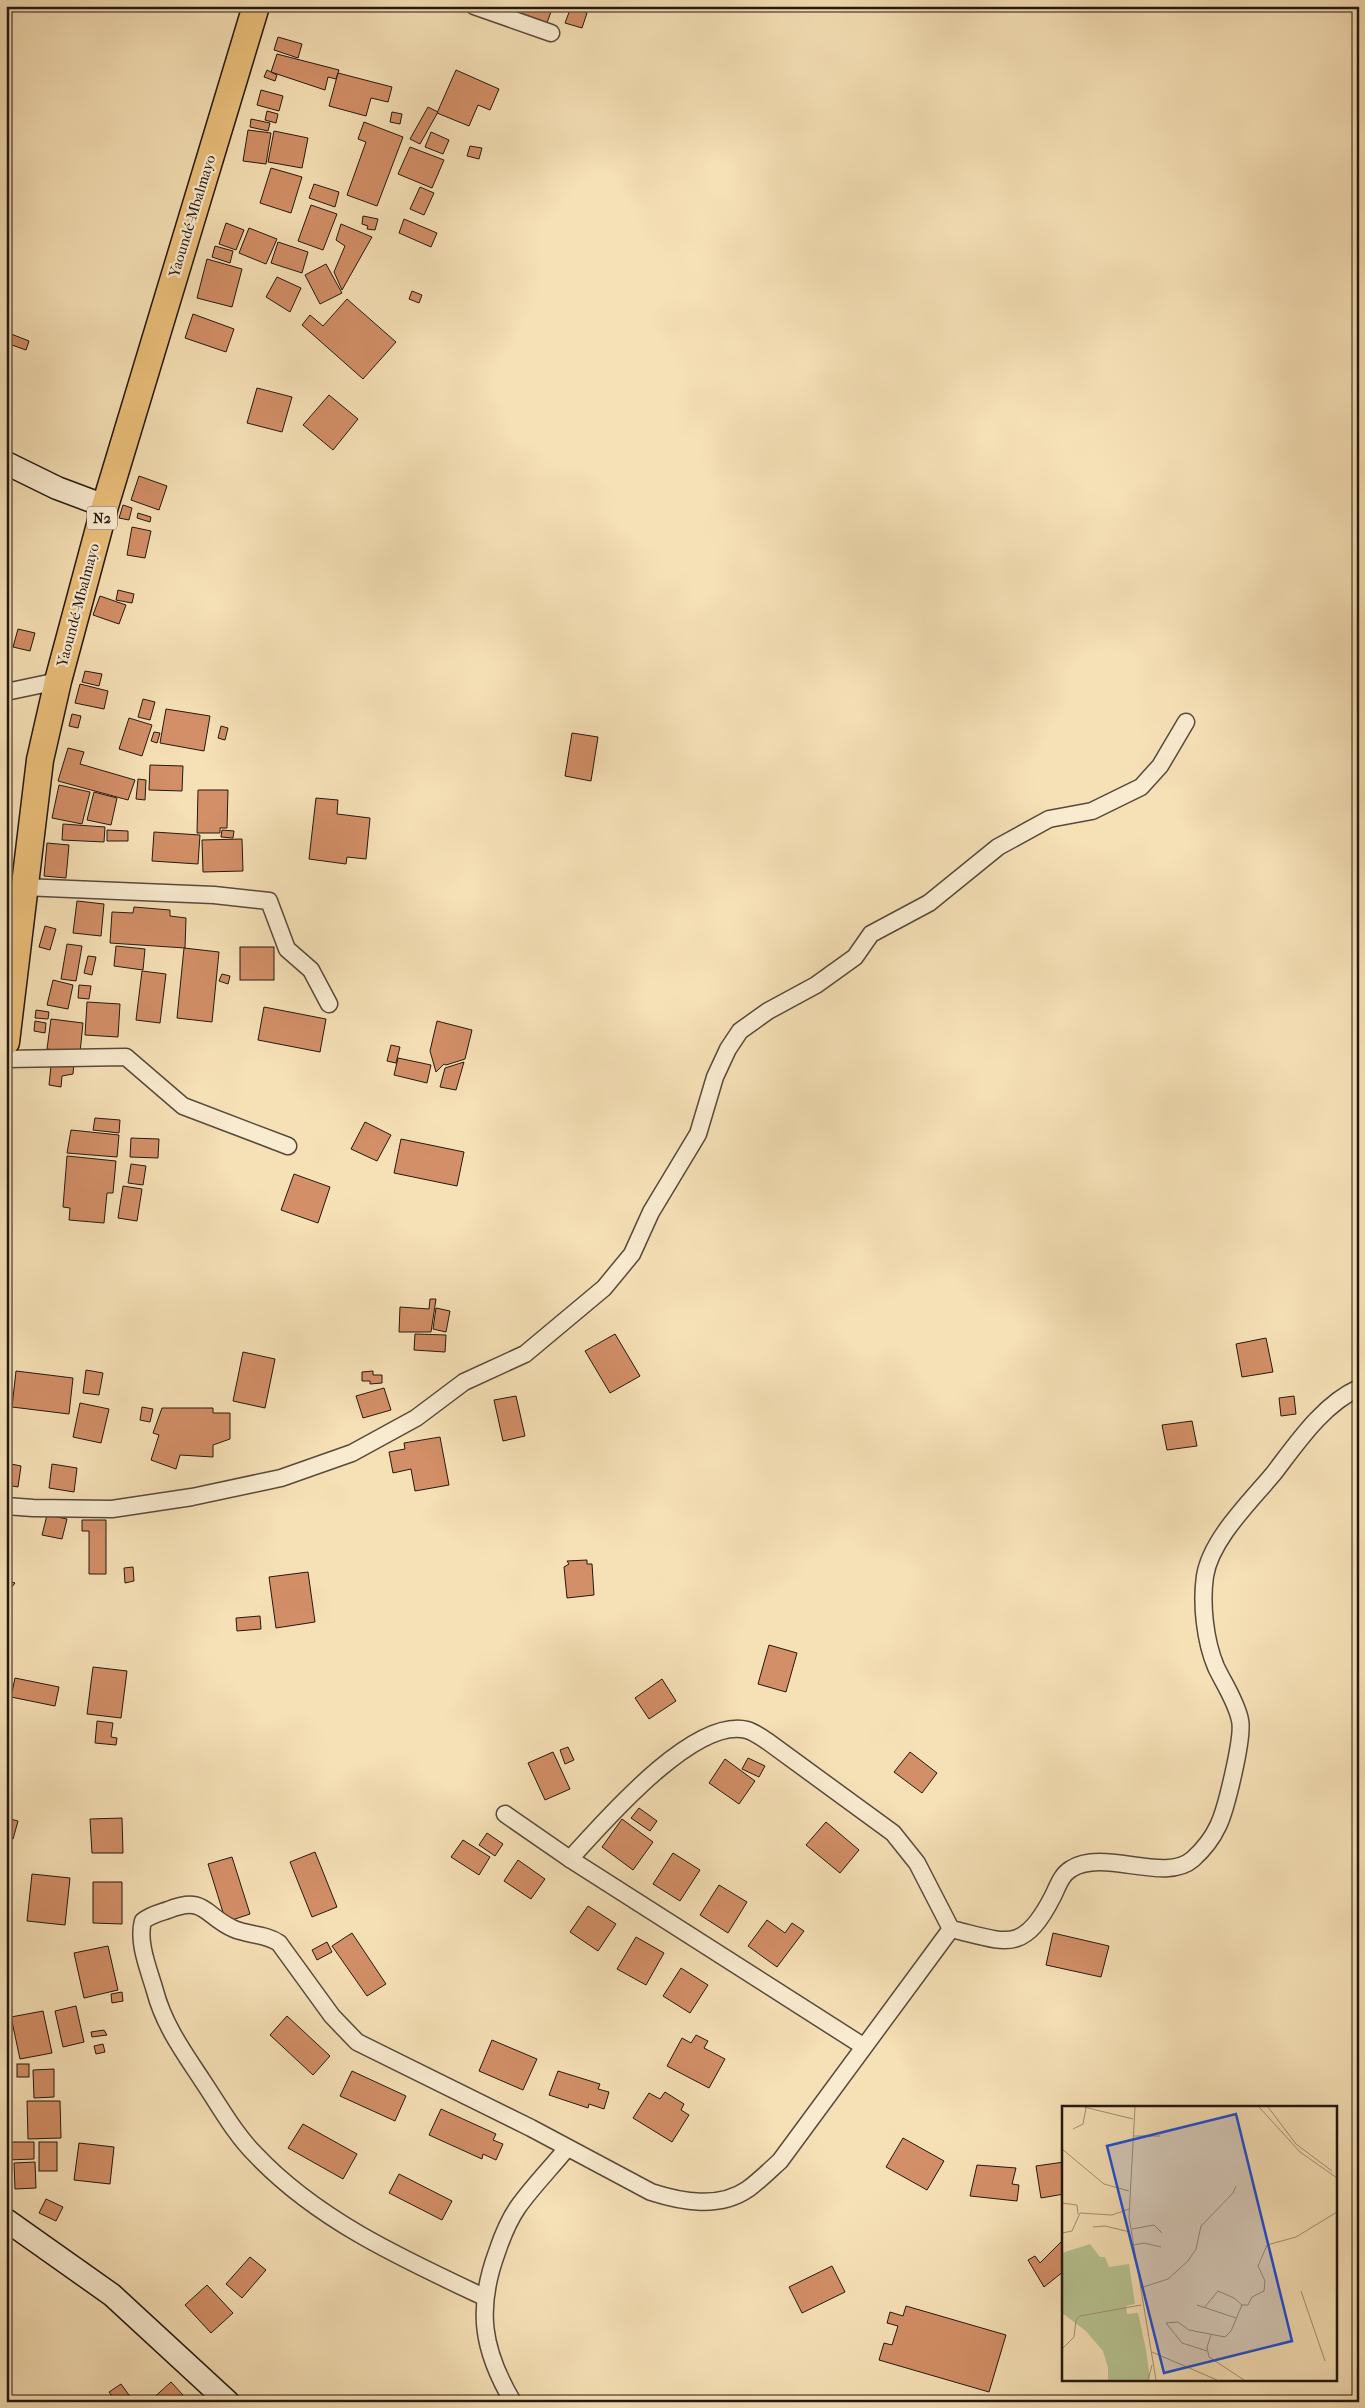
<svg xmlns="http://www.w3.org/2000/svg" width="1365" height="2408" viewBox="0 0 1365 2408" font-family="'IM FELL French Canon',serif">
<rect width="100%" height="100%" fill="#f6e0b6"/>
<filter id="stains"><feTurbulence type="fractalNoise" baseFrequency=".004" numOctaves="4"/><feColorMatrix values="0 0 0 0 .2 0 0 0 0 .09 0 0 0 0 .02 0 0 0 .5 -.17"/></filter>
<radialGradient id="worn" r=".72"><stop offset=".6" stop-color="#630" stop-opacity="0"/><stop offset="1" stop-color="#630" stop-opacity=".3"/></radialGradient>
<!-- building -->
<g fill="#d38f67" stroke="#241810">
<path d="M519 6H553L547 23 517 12Z"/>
<path d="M571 7 587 13 582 28 565 23Z"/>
<path d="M278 37 302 44 298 58 274 50Z"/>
<path d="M277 54 339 70 336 79 328 77 325 90 271 72Z"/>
<path d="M267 70 277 75 275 81 264 77Z"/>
<path d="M456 70 499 89 490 110 478 105 469 126 437 113Z"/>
<path d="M338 73 392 87 388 102 371 98 366 116 329 106Z"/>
<path d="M261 90 283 96 279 111 257 105Z"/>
<path d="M428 107 438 112 420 144 410 139Z"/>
<path d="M267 111 278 114 276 123 265 120Z"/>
<path d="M392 112 402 114 400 124 390 122Z"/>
<path d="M251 119 270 123 268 131 250 127Z"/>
<path d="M364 122 403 137 377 206 347 195 366 142 358 139Z"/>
<path d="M248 130 271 133 266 164 243 161Z"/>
<path d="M274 131 308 138 302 168 268 162Z"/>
<path d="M431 132 449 140 443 154 425 147Z"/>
<path d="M470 146 482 148 479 159 467 156Z"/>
<path d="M410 147 444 160 432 188 398 174Z"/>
<path d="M271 168 302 177 291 213 260 203Z"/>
<path d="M314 184 339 192 335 207 309 198Z"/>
<path d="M420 187 434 193 424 215 410 209Z"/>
<path d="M311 205 337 214 323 250 298 241Z"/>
<path d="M363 216 378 219 375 230 367 229 368 226 362 224Z"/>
<path d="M404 219 437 233 431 247 399 233Z"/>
<path d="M226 223 244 230 236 250 219 244Z"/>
<path d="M341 224 372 237 342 290 334 272 345 246 336 240Z"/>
<path d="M249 228 277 239 266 264 239 253Z"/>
<path d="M278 242 308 252 302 273 271 263Z"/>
<path d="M215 246 233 251 230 263 212 257Z"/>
<path d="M207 259 242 269 232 307 197 298Z"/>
<path d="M326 264 342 293 320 304 305 275Z"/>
<path d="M277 277 301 288 290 312 266 297Z"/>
<path d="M412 291 422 295 419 303 409 299Z"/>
<path d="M347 299 396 342 363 379 302 325 310 315 323 326Z"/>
<path d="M193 314 234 329 226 352 185 338Z"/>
<path d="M6 332 29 341 26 350 6 343Z"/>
<path d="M257 388 292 397 282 432 247 423Z"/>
<path d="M329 395 358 419 333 450 303 425Z"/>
<path d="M139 476 167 486 159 510 131 500Z"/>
<path d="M123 505 132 508 129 520 119 518Z"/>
<path d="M138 513 151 517 150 522 137 518Z"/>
<path d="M132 527 151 531 145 558 127 555Z"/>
<path d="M118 590 134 594 132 603 116 600Z"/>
<path d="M100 596 126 605 119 624 93 615Z"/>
<path d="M18 629 35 633 30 651 13 647Z"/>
<path d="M85 671 102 674 99 686 82 682Z"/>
<path d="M80 684 108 691 104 709 75 703Z"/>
<path d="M143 699 155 702 150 720 138 717Z"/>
<path d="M166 709 210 716 204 751 160 743Z"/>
<path d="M72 714 81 716 78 728 69 726Z"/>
<path d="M129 718 152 725 142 756 119 749Z"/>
<path d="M221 726 228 728 225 740 218 738Z"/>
<path d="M154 732 160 733 157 743 151 741Z"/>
<path d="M572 733 598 737 591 781 565 776Z"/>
<path d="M68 748 84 752 80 764 135 780 128 800 58 781Z"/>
<path d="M150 765 183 766 182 791 149 790Z"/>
<path d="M138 779 146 780 145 800 136 799Z"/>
<path d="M59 785 90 792 82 824 52 818Z"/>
<path d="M198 790H228L227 828H220V833H197Z"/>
<path d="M94 792 117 798 111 825 87 820Z"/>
<path d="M316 798 338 800 337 814 370 818 366 859 347 857 346 864 309 859Z"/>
<path d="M63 824 105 827 104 842 62 840Z"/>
<path d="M107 830 128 831V841H107Z"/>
<path d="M222 830 234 831 233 838 221 837Z"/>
<path d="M154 832 200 835 198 864 152 861Z"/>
<path d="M242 839 243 871 203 872 202 840Z"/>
<path d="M47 843 69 845 66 878 44 876Z"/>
<path d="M77 901 104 904 101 936 73 933Z"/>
<path d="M134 907 170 910V916L186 918 185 948 110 943 112 912 133 913Z"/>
<path d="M45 926 56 929 50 950 39 947Z"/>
<path d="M67 944 82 946 76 981 61 979Z"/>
<path d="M116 946 145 949 143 970 114 966Z"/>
<rect x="240" y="947" width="34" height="33"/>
<path d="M184 948 219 952 212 1022 177 1018Z"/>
<path d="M88 956 96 957 92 975 84 973Z"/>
<path d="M142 971 166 974 160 1023 136 1020Z"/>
<path d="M222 974 230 976 228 984 219 981Z"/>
<path d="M53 980 73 985 68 1009 47 1005Z"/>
<path d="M79 985 91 986 89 999 78 998Z"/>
<path d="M87 1002 120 1004 118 1037 85 1035Z"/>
<path d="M264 1007 326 1019 320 1052 258 1040Z"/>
<path d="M36 1010 49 1012 48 1019 35 1018Z"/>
<path d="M51 1019 83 1023 80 1053 47 1049Z"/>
<path d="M35 1021 46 1023 45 1033 34 1031Z"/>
<path d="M437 1021 472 1030 465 1059 446 1065 444 1064 436 1072 430 1051Z"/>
<path d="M391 1045 400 1047 396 1063 387 1061Z"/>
<path d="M398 1058 431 1065 427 1083 394 1075Z"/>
<path d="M464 1062 456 1090 440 1087 445 1068Z"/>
<path d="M74 1063 73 1074 62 1076 61 1087 49 1085 51 1066Z"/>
<path d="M95 1118 120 1120 119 1133 93 1130Z"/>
<path d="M365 1122 391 1135 377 1161 351 1149Z"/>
<path d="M71 1130 119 1135 117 1157 67 1153Z"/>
<path d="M131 1138 159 1139 158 1158 130 1157Z"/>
<path d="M401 1139 464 1152 457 1186 394 1173Z"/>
<path d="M67 1156 116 1161 113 1193H107L104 1223 69 1220 70 1208 63 1207Z"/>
<path d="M131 1164 146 1166 143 1185 128 1183Z"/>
<path d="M294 1174 330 1187 318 1223 281 1210Z"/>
<path d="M123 1186 142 1189 137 1221 118 1218Z"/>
<path d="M430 1299H436L431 1332H399L400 1307 429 1309Z"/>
<path d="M436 1308 450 1311 446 1332 433 1329Z"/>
<path d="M415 1334 446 1335 445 1352 414 1350Z"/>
<path d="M615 1334 640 1376 610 1393 585 1351Z"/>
<path d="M1266 1338 1273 1372 1242 1377 1236 1344Z"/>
<path d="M243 1352 275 1359 265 1408 233 1401Z"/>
<path d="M86 1370 103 1373 99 1395 83 1393Z"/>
<path d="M16 1371 73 1378 69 1414 12 1407Z"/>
<path d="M373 1371V1375H382V1383L370 1384V1381H362V1372Z"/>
<path d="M384 1388 391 1410 363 1418 356 1396Z"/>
<path d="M516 1396 525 1436 503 1441 494 1400Z"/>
<path d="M1294 1396 1296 1414 1281 1416 1279 1398Z"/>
<path d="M80 1403 109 1409 101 1443 73 1437Z"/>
<path d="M142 1407 153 1409 150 1422 140 1420Z"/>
<path d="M162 1408H213V1413H230V1439L213 1445V1457L180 1455 176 1469 151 1460 159 1435 153 1433Z"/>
<path d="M1192 1421 1197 1446 1167 1450 1162 1425Z"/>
<path d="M440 1437 449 1485 415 1491 411 1469 393 1473 389 1452 405 1449 404 1443Z"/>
<path d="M6 1463 21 1466 18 1487 6 1485Z"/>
<path d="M52 1464 77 1468 74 1492 49 1488Z"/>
<path d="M47 1515 67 1519 62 1539 42 1535Z"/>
<path d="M82 1520H106V1574H89V1531H82Z"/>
<path d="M587 1560V1564H592L594 1595 567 1598 564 1567 569 1564 567 1561Z"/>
<path d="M133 1567 134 1581 125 1583 124 1568Z"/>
<path d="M308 1572 315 1622 276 1628 269 1577Z"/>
<path d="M6 1580 15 1583 8 1592 6 1591Z"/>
<path d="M260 1616 261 1629 237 1631 236 1618Z"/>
<path d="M769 1645 797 1653 786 1692 758 1684Z"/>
<path d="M93 1667 127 1671 121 1718 87 1714Z"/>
<path d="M15 1678 59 1687 55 1706 11 1697Z"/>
<path d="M662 1679 676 1701 649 1719 635 1698Z"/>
<path d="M97 1721 113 1723 111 1737 117 1738 116 1745 95 1743Z"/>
<path d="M568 1747 574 1760 565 1764 560 1750Z"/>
<path d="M553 1752 570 1789 545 1800 528 1763Z"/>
<path d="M910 1752 937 1773 922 1793 894 1772Z"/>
<path d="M748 1758 765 1766 759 1777 742 1769Z"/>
<path d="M725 1759 755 1781 739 1804 709 1783Z"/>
<path d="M639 1808 657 1821 650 1831 631 1818Z"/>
<path d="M6 1818 18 1821 13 1839 6 1837Z"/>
<path d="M122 1818 123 1853H92L90 1819Z"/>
<path d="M622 1819 653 1842 633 1870 602 1847Z"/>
<path d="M826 1822 859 1850 840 1873 806 1845Z"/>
<path d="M487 1833 503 1844 495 1856 479 1845Z"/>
<path d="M463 1840 490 1857 479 1875 451 1857Z"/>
<path d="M315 1852 337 1907 312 1917 290 1862Z"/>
<path d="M673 1853 700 1870 680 1901 653 1884Z"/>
<path d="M232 1857 250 1914 226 1922 208 1864Z"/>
<path d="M518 1860 545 1879 531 1899 504 1881Z"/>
<path d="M32 1874 70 1878 65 1925 27 1921Z"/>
<path d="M93 1882H122V1924L93 1923Z"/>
<path d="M719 1885 747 1902 728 1933 700 1915Z"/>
<path d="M588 1906 616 1924 598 1951 570 1932Z"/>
<path d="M767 1920 785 1933 792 1923 804 1931 777 1967 748 1946Z"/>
<path d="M352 1933 386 1984 367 1996 332 1946Z"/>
<path d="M1053 1933 1109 1946 1101 1977 1046 1965Z"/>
<path d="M636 1937 664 1953 646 1985 617 1969Z"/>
<path d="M327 1942 332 1952 317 1960 312 1950Z"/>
<path d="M108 1946 118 1990 84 1998 74 1953Z"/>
<path d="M681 1968 708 1985 690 2013 663 1996Z"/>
<path d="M122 1992 123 2001 112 2003 111 1994Z"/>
<path d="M76 2006 84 2042 63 2047 55 2011Z"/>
<path d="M43 2011 52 2053 20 2059 11 2017Z"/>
<path d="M287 2016 330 2056 313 2075 270 2035Z"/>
<path d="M104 2030 107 2035 92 2037 91 2032Z"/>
<path d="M696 2035 708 2041 704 2048 725 2059 709 2088 667 2066 682 2038 691 2043Z"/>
<path d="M492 2040 537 2059 523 2090 479 2071Z"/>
<path d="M103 2044 105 2052 96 2054 94 2046Z"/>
<rect x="17" y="2064" width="12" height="13"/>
<path d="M54 2069V2097L34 2098 33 2070Z"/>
<path d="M352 2071 406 2096 395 2121 340 2096Z"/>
<path d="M558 2071 600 2084 598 2089 609 2092 604 2109 589 2104 588 2108 549 2095Z"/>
<path d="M665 2092 684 2104 681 2110 689 2115 672 2142 633 2118 649 2093 660 2099Z"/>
<path d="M27 2101H60L61 2138 28 2139Z"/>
<path d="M441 2109 496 2134 493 2140 503 2144 496 2160 483 2154 482 2159 429 2135Z"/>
<path d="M303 2124 357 2154 343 2179 288 2148Z"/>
<path d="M903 2138 944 2161 927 2190 886 2167Z"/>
<path d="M7 2142H34V2159L7 2160Z"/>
<rect x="39" y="2142" width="18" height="29"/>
<path d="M79 2143 114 2147 110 2184 74 2180Z"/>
<path d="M35 2162 36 2188 15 2189 14 2163Z"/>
<path d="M1064 2162V2194L1041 2198 1036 2166Z"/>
<path d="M977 2165 1016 2168 1012 2184 1019 2185 1017 2201 970 2196Z"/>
<path d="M399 2174 452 2201 442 2220 389 2193Z"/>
<path d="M46 2199 63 2207 56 2221 39 2213Z"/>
<path d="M1062 2241 1064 2244V2271L1044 2287 1028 2260 1035 2256 1040 2263Z"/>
<path d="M250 2257 266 2270 242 2298 226 2284Z"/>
<path d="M832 2266 845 2292 802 2313 789 2287Z"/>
<path d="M207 2285 233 2313 211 2333 185 2305Z"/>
<path d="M906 2306 1006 2335 989 2392 879 2360 884 2343 892 2345 898 2326 887 2323 890 2312 903 2316Z"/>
<path d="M171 2382 183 2395 176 2402H149Z"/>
<path d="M121 2384 134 2402H116L109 2392Z"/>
</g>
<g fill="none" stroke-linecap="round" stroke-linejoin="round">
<!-- minor casing -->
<g stroke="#584a3a" stroke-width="19">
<g id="minor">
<path d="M474 6 551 33"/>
<path d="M6 692 58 681"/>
<path d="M23 887 214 895 269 901 287 949 311 970 329 1004"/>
<path d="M6 1059 126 1057 183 1106 288 1146"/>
<path d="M6 1506 33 1508 112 1509 192 1497 281 1478 352 1453 416 1418 464 1382 525 1354 604 1288 632 1254 651 1212 698 1134 715 1077 728 1049 740 1031 768 1011 816 985 855 957 871 934 929 903 998 847 1049 819 1092 811 1141 787 1160 766 1186 722"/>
<path d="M505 1814 570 1859 863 2046"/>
<path d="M570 1859C603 1823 694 1716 747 1730 754 1732 761 1737 767 1741L893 1833 917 1863 951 1929C1006 1942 1023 1955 1053 1896 1058 1886 1061 1875 1071 1869 1104 1848 1165 1884 1193 1859 1204 1849 1212 1839 1218 1826 1226 1810 1244 1736 1240 1720 1236 1701 1224 1684 1216 1667 1205 1641 1201 1604 1205 1576 1211 1539 1250 1502 1274 1473 1297 1443 1323 1404 1359 1388"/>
<path d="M484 2297C403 2259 317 2220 255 2154 234 2133 219 2105 202 2080 183 2051 164 2025 155 1991 149 1970 137 1942 143 1921 150 1915 159 1913 168 1910 206 1895 204 1916 234 1929 248 1935 266 1934 279 1943L332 2016 357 2042 531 2128 651 2192C682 2202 719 2209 748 2189 759 2181 769 2171 780 2161L951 1929"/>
<path d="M513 2402C482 2350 476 2309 497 2252 502 2237 509 2220 518 2207 533 2186 551 2168 567 2148"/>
</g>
</g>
<!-- secondary casing -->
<g stroke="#241810" stroke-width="25">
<g id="secondary">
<path d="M6 463 57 488 105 506"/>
<path d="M6 2220 112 2295 228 2402"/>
</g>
</g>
<!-- trunk casing -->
<g stroke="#241810" stroke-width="29">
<path id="trunk" d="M6 1042 40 760 58 681 105 506 256 6"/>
</g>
<!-- minor -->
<use href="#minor" stroke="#f9ebd0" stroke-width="16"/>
<!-- secondary -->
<use href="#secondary" stroke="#f9ebd0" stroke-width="22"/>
<!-- trunk -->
<use href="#trunk" stroke="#ebc07b" stroke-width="26"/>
</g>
<g text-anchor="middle" stroke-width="4.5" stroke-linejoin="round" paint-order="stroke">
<!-- shield labels -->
<rect fill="#f9ebd0" stroke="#64574a" stroke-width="1" x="87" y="506.5" width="30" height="23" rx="4"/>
<g font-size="14" font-weight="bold" fill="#241810">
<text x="102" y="523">N2</text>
</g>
<!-- street labels -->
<g font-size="15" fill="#241810" stroke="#f9ebd0">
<text transform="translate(192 216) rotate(-73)" y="5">Yaoundé-Mbalmayo</text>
<text transform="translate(78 605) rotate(-75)" y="5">Yaoundé-Mbalmayo</text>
</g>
</g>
<!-- overview -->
<g transform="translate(1062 2106)">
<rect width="275" height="275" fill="#f6e0b6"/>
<path d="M28 138 38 151H43L47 161 67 158 73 198 64 200 65 208 76 207 84 244 88 272 85 274H46V262L41 245 24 225 0 207V147Z" fill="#b7c392"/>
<path fill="none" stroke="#a29074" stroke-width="1" d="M22 1 71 13M73 1 67 111 94 274M197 1 238 46 275 72M206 1 234 38 270 65M11 23 21 18 24 2M71 30H98M0 43 42 78 67 85M0 97 15 99 16 108M31 121 43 120 68 126M70 123 92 119 100 127M0 127 10 125 18 107 50 109 67 103M72 139 82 137 99 141M78 182 106 173 126 155 134 143 139 120 171 87 174 80M239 185 263 255M135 199 174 212M180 199H186L190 191 202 185 203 175 196 160 205 139 234 131 275 106M142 202 156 185 172 192 180 199M149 229 145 241 147 251 182 274M0 243 12 231 14 214 18 210 79 199M145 245 120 237 104 217 116 216 127 224 163 231 169 225 180 199M90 246 155 274M86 274 90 259"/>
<path fill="#1d4ed8" fill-opacity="0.15" stroke="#1d4ed8" stroke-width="2.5" d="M174 8 230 235 102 267 45 40Z"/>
<rect width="275" height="275" fill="none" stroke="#241810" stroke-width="2.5"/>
</g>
<!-- margin -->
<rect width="1365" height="2408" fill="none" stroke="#f6e0b6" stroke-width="25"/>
<rect x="8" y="8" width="1350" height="2393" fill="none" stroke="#241810" stroke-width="2.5"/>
<rect x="12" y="12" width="1340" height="2383" fill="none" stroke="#241810"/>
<rect width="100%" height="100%" filter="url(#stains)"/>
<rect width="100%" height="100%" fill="url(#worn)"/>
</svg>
